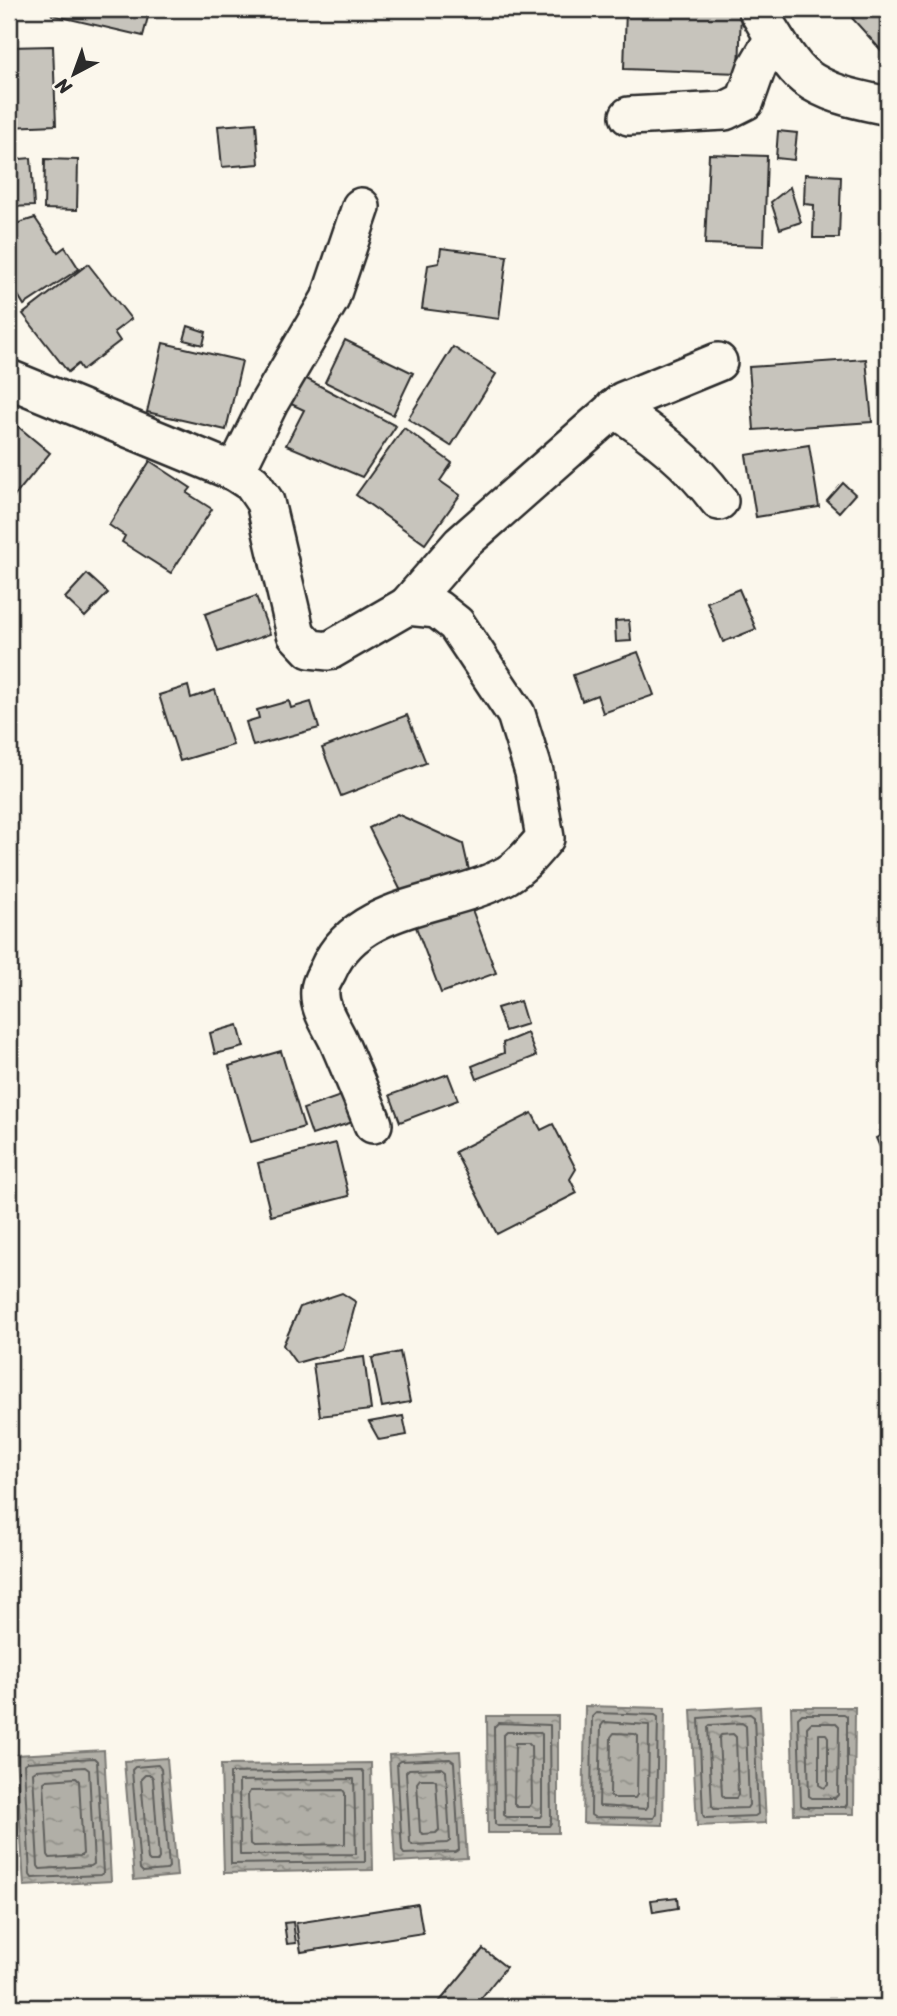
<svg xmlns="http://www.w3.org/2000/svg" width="897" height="2016" viewBox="0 0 897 2016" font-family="Sriracha,sans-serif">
<defs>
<pattern id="water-ripples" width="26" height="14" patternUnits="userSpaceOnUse" patternTransform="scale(1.75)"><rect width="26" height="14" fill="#b1afa7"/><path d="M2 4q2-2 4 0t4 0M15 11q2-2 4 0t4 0" fill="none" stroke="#908f88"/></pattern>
</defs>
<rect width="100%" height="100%" fill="#fbf7ec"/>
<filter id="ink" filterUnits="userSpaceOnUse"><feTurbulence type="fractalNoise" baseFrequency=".0143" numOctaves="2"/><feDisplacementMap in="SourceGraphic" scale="14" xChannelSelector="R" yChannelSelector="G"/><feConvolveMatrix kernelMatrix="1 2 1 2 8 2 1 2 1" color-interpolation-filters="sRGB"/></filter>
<g filter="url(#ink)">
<!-- water -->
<g fill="url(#water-ripples)" stroke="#7b7a75" stroke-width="2">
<path d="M585 1706 665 1708 663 1825 583 1823Z"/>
<path d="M760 1706 766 1823 697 1826 691 1710Z"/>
<path d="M791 1707H855L854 1814H794Z"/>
<path d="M487 1716H558V1833H488Z"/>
<path d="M104 1750 111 1881 24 1886 16 1755Z"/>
<path d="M460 1751 467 1858 395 1862 389 1755Z"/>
<path d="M167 1758 177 1876 134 1880 124 1761Z"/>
<path d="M371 1763 373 1870 224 1873 221 1765Z"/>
</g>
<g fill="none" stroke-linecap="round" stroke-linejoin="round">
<!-- shore -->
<g stroke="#61605d" stroke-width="2">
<path d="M596 1713 655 1715 658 1717 656 1814 654 1818 594 1817 591 1815 592 1717Z"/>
<path d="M750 1714 754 1717 758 1814 755 1816 705 1818 703 1815 699 1718Z"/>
<path d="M802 1714H844L847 1716V1804L845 1807H804L801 1805 798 1718Z"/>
<path d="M604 1722 649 1725 648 1806 646 1809 599 1806 601 1726Z"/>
<path d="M498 1723 550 1725 551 1823 549 1826H498L495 1824 494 1727Z"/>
<path d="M742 1723 746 1726 749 1805 747 1808 714 1809 712 1806 708 1727 710 1725Z"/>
<path d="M811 1723H836L839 1726 838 1795 835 1798H812L809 1796 807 1727Z"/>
<path d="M507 1732H539L542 1734V1814L540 1817H507L504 1815 503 1736Z"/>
<path d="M614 1733 635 1734 638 1736 637 1795 635 1798H613L610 1795 611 1737Z"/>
<path d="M733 1734 736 1737 738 1795 736 1798H725L722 1795 719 1738 721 1735Z"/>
<path d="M819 1734H826L828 1737V1785L824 1788 819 1785Z"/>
<path d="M515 1743H528L531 1746 532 1803 529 1807H517L514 1804Z"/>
<path d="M94 1758 97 1761 103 1873 100 1875 32 1878 30 1875 24 1764 27 1762Z"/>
<path d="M450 1759 454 1762 459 1850 456 1852 404 1854 402 1851 397 1763 400 1761Z"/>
<path d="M158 1765 161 1769 169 1867 166 1870 143 1872 140 1869 132 1770 135 1767Z"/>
<path d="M85 1767 89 1770 94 1864 91 1866 40 1869 38 1866 33 1772 36 1770Z"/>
<path d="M442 1768 446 1771 450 1841 447 1843 412 1845 410 1842 406 1772 409 1769Z"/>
<path d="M362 1770 364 1773 365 1862 231 1864 230 1773Z"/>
<path d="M145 1775H151L153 1778 159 1858 157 1862H150L148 1860 141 1779Z"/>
<path d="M76 1778 79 1781 83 1854 80 1856 50 1858 48 1855 44 1782 47 1780Z"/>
<path d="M354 1779 356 1854 240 1855 239 1781Z"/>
<path d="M420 1779H433L436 1781 439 1830 436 1833 423 1834 420 1832 417 1783Z"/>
<path d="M343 1790 345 1793V1844L253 1846 250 1844 248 1795 250 1791Z"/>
</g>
</g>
<!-- building -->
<g fill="#c7c4bc" stroke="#2b2b2b" stroke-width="2">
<path d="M49 9H150L143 36 52 15Z"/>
<path d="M626 9H741L739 73 624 69Z"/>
<path d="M862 9H888V58L852 18Z"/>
<path d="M53 46 56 125 9 127V47Z"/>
<path d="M256 123 259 164 222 167 218 126Z"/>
<path d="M778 131 797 133 794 160 776 158Z"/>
<path d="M709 154 767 156 764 246 705 244Z"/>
<path d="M31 158 34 206 9 207V160Z"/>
<path d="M45 159 78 160 77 210 44 209Z"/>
<path d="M805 174 841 176 839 238H813L814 205 804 204Z"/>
<path d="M790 187 801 222 780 229 771 202Z"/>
<path d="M35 218 58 252 65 247 79 269 24 305 13 287 9 290V226Z"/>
<path d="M441 248 507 256 499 319 422 309 428 265 439 263Z"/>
<path d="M88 264 131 319 114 332 120 341 82 370 78 364 68 372 23 314Z"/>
<path d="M188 326 206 332 203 345 184 340Z"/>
<path d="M345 340 413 373 393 415 325 382Z"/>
<path d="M163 343 242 361 226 430 147 412Z"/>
<path d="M453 347 496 374 451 446 408 419Z"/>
<path d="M866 359 872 422 754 430 749 367Z"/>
<path d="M303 377 396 426 362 477 286 445 304 410 289 403Z"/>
<path d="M9 419 50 453 9 503Z"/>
<path d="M404 428 452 463 440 481 460 495 425 544 356 495Z"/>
<path d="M809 445 819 507 756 517 746 455Z"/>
<path d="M150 461 191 488 187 493 212 509 171 573 122 542 125 536 109 525Z"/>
<path d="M843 483 855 494 839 512 827 501Z"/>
<path d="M87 574 108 593 85 617 65 598Z"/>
<path d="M739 589 756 629 723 642 707 602Z"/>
<path d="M256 596 270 634 218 652 205 614Z"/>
<path d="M629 620 631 641 616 642 615 621Z"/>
<path d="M638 652 654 695 603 713 597 695 582 701 573 675Z"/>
<path d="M188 686 191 698 215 690 233 745 180 761 159 695Z"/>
<path d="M289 701 291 708 311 702 319 728 253 746 246 722 259 718 257 710Z"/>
<path d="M407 715 426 763 341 796 322 748Z"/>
<path d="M397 814 463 844 471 879 402 893 369 828Z"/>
<path d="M468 899 496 973 441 993 413 919Z"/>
<path d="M520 1001 527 1024 505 1031 497 1008Z"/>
<path d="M238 1025 244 1047 215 1054 210 1033Z"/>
<path d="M527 1033 536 1056 477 1079 472 1066 504 1053 503 1043Z"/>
<path d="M281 1051 304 1127 251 1142 229 1066Z"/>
<path d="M448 1074 458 1100 400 1122 390 1095Z"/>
<path d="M346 1094 356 1121 312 1135 303 1109Z"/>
<path d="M532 1113 541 1130 553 1124 576 1169 570 1179 577 1193 497 1234 455 1152Z"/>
<path d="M888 1132V1166L876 1138Z"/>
<path d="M336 1143 349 1196 271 1216 258 1163Z"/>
<path d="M342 1293 356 1302 343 1350 296 1363 283 1345 300 1307Z"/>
<path d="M400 1352 410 1402 382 1407 372 1358Z"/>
<path d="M364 1357 371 1410 320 1416 313 1364Z"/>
<path d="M403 1416 407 1435 379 1440 369 1422Z"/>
<path d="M677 1897 678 1908 653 1912 651 1900Z"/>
<path d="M418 1904 423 1933 301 1952 296 1923Z"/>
<path d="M293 1922 296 1943 287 1944 284 1923Z"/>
<path d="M483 1949 506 1967 474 2007H435Z"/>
</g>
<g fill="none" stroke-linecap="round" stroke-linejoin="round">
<!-- street casing -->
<g stroke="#2b2b2b" stroke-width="42">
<g id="street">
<path d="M757 9C768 27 788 64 805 77 829 95 860 100 888 106"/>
<path d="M629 116 725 111 745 101 757 67 774 38"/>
<path d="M9 379 235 472 252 483 265 502 296 634 310 649 329 651 407 606 437 609 456 624 516 714 534 772 545 838C534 851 522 866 507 875 450 907 358 901 328 970 325 976 320 984 320 990 318 1008 331 1025 338 1040 350 1068 362 1096 373 1124"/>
<path d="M614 408C655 435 689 461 719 501"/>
<path d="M235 472 269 403 330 299 361 207"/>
<path d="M407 606 461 544 623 401 718 362"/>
</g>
</g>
<!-- street -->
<use href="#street" stroke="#fbf7ec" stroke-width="37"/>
</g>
</g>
<!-- margin -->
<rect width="897" height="2016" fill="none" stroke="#fbf7ec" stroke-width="35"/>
<rect x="18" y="18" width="862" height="1981" fill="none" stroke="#2b2b2b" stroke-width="2.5" filter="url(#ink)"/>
<!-- north arrow -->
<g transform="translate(74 74) rotate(221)" stroke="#fbf7ec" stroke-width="5" paint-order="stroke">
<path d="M0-5L12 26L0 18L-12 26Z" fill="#2b2b2b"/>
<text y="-10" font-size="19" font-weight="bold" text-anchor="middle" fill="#2b2b2b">N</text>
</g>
</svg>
